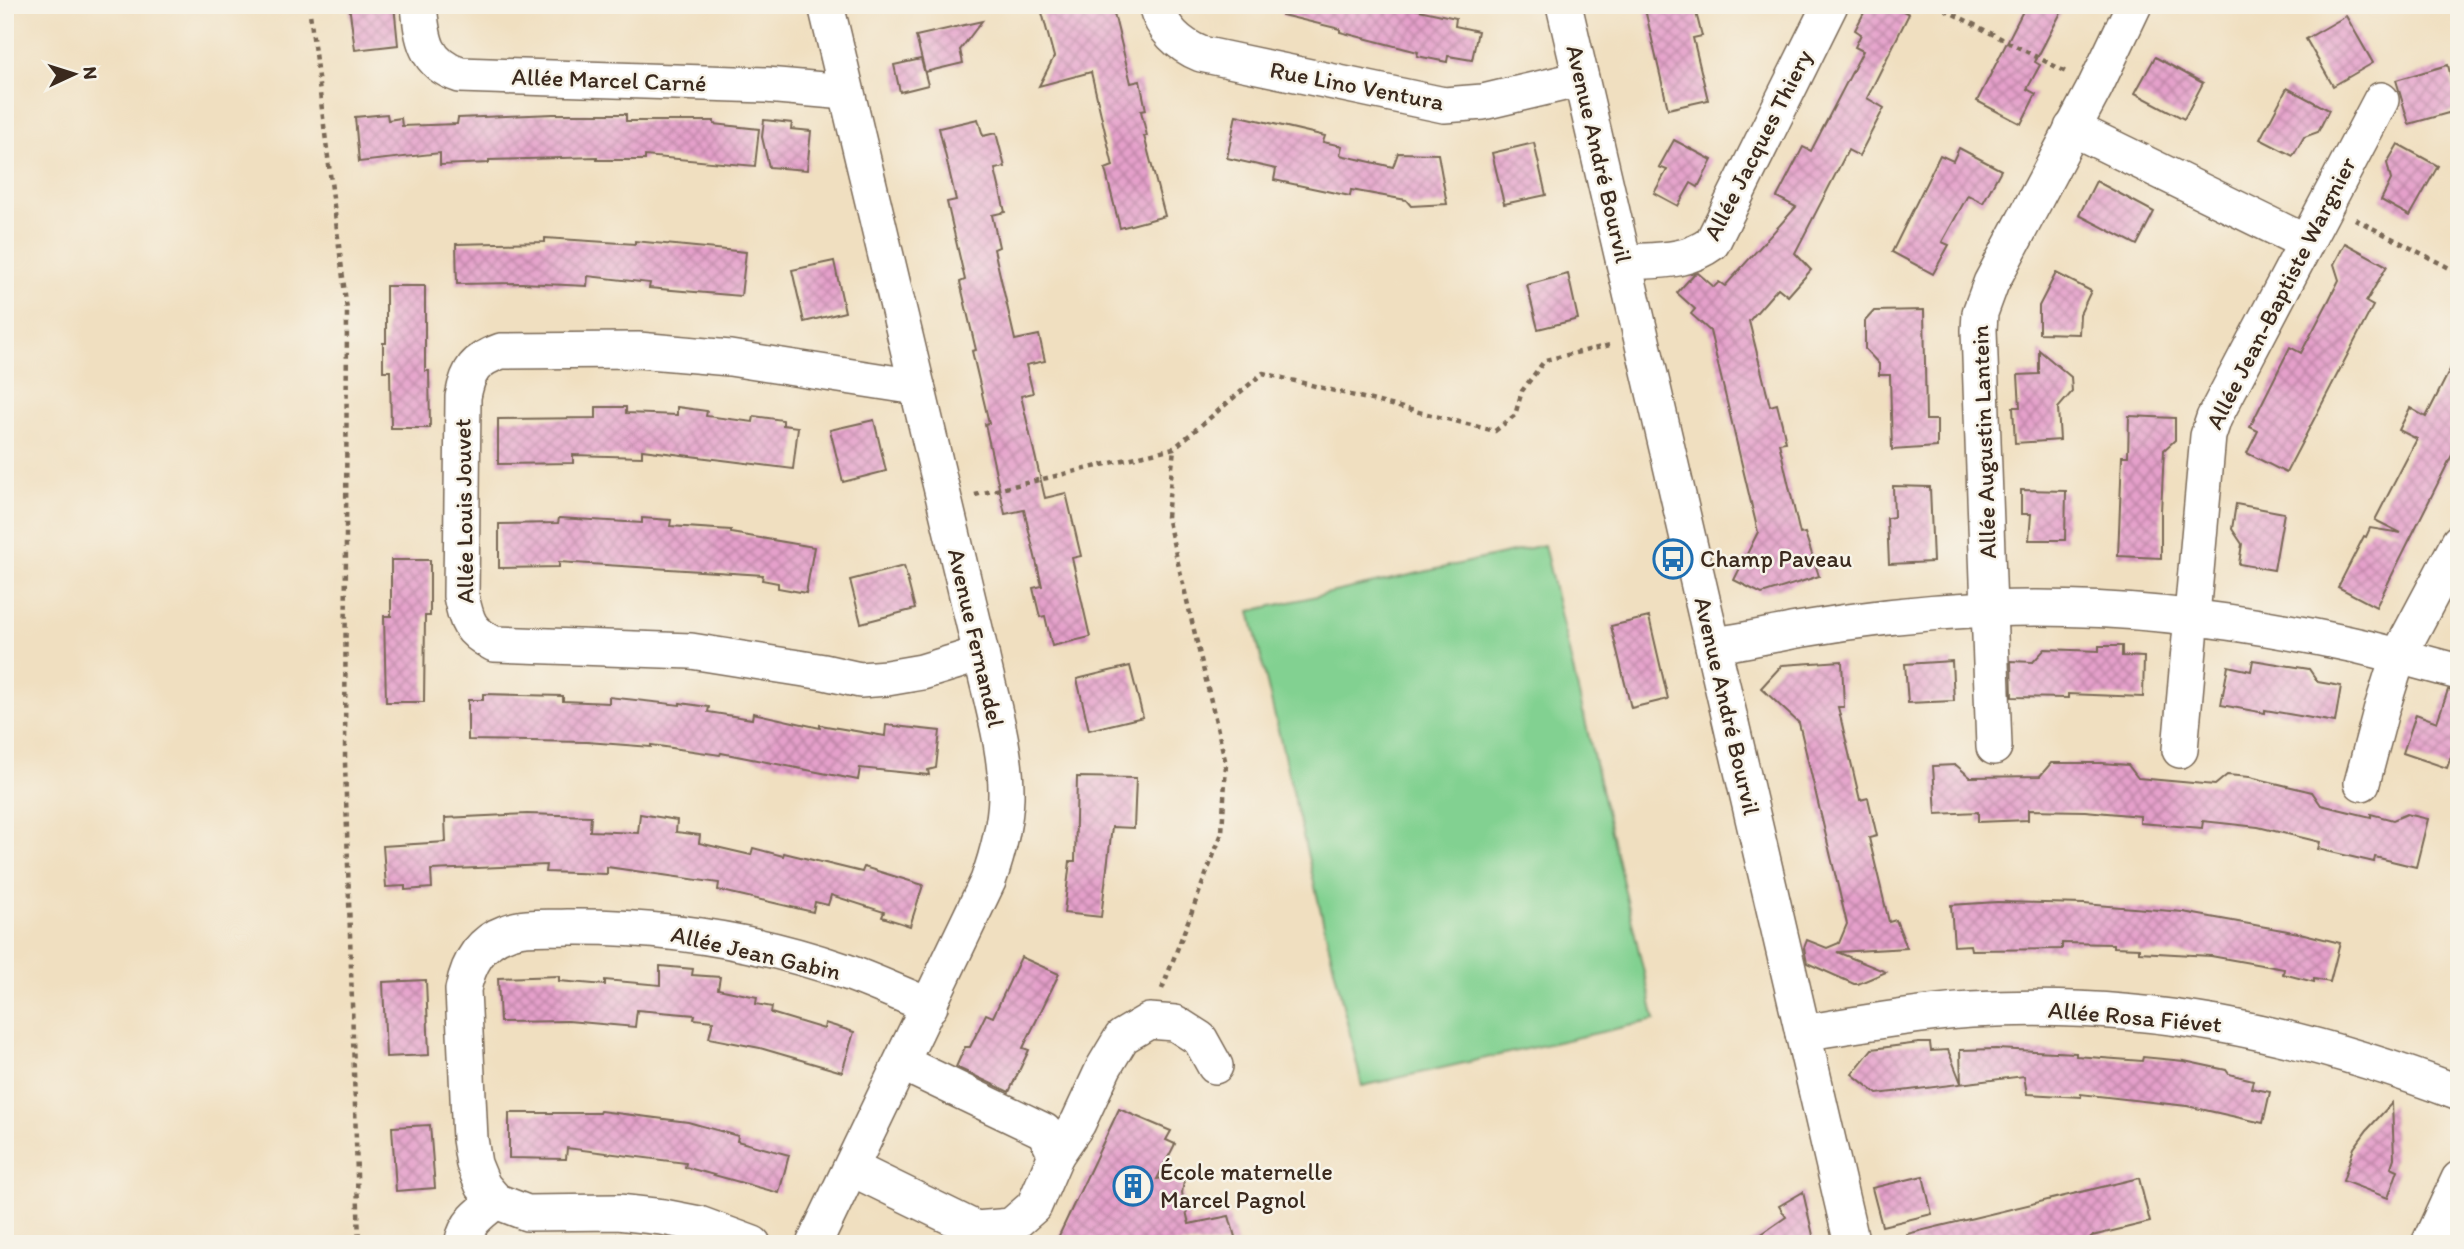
<svg xmlns="http://www.w3.org/2000/svg" width="2464" height="1249" viewBox="0 0 2464 1249" font-family="Itim,sans-serif">
<defs>
<pattern id="building-cross-hatch" width="8" height="8" patternUnits="userSpaceOnUse" patternTransform="scale(1.75)"><rect width="8" height="8" fill="#e5a0cb"/><path d="M0 0l8 8M0 8l8-8" fill="none" stroke="#bb83a4"/></pattern>
</defs>
<rect width="100%" height="100%" fill="#f7f3e8"/>
<filter id="ink" filterUnits="userSpaceOnUse"><feTurbulence type="fractalNoise" baseFrequency=".0143" numOctaves="2"/><feDisplacementMap in="SourceGraphic" scale="14" xChannelSelector="R" yChannelSelector="G"/><feConvolveMatrix kernelMatrix="1 2 1 2 8 2 1 2 1" color-interpolation-filters="sRGB"/></filter>
<filter id="wash" filterUnits="userSpaceOnUse"><feTurbulence type="fractalNoise" baseFrequency=".00686" numOctaves="4" result="noise"/><feDisplacementMap in="SourceGraphic" scale="28" xChannelSelector="R" yChannelSelector="G"/><feGaussianBlur stdDeviation="1.57" result="paint"/><feColorMatrix in="noise" values="0 0 0 0 0 0 0 0 0 0 0 0 0 0 0 0 0 1.4 0 .05"/><feComposite in="paint" operator="in"/></filter>
<g filter="url(#wash)">
<rect width="100%" height="100%" fill="#f0dfc0"/>
<!-- park -->
<path fill="#82d191" stroke="#5e7e58" stroke-width="2" d="M1544 545 1655 1020 1362 1086 1250 611Z"/>
<g id="blocks">
<!-- building -->
<g fill="url(#building-cross-hatch)">
<path d="M349 5H394L398 45 355 50Z"/>
<path d="M1040 5H1112L1131 83 1140 81 1146 110 1141 111 1147 136H1144L1165 216 1120 228 1105 169 1113 166 1091 72 1039 86 1054 57Z"/>
<path d="M1283 5H1414V9L1456 18 1455 26 1478 31 1472 60 1448 56 1447 62 1417 56 1418 52 1340 32V29L1282 15Z"/>
<path d="M1644 5H1694L1702 36 1693 38 1708 100 1668 109Z"/>
<path d="M1868 5H1892L1909 14 1867 98 1884 108 1859 156 1848 150 1795 253 1811 270 1788 296 1778 288 1749 321 1770 406 1777 404 1782 424 1786 442 1779 443 1800 534 1805 533 1819 576 1762 594 1734 580 1758 532 1710 331 1691 314 1695 309 1677 293 1694 274 1698 273 1714 287 1719 282 1725 286 1796 207 1777 197 1803 147 1811 151 1863 51 1855 47 1861 34 1855 30Z"/>
<path d="M2026 5H2065L2035 62 2040 65 2027 89 2036 94 2021 124 1977 101Z"/>
<path d="M2346 16 2373 63 2333 86 2306 39Z"/>
<path d="M982 21 960 50 963 63 925 72 916 36Z"/>
<path d="M2155 57 2203 83 2184 119 2135 93Z"/>
<path d="M921 59 928 85 900 92 894 65Z"/>
<path d="M2448 65 2459 110 2409 124 2396 80Z"/>
<path d="M2287 88 2329 110 2318 132 2304 137 2293 156 2260 139Z"/>
<path d="M387 114 388 120 401 118 402 126 457 124 458 118 553 114H626V121H714V124L759 129 755 166 645 156V160H597V157L489 160V163L440 165V153L359 162 355 117Z"/>
<path d="M1236 115 1325 136 1323 142 1342 146 1340 155 1393 167 1398 153 1438 154 1447 204 1411 206 1406 200 1351 190 1350 196 1274 180 1276 169 1227 158Z"/>
<path d="M978 119 983 136 996 133 1005 167 995 169 1005 212 992 215 999 247 994 249 1015 340 1039 335 1045 361 1026 365 1033 393 1021 396 1045 498 1066 493 1081 556 1072 558 1090 637 1052 646 1045 616 1040 617 1033 588 1042 586 1024 510 1005 514 985 424 989 423 972 351 976 350 960 282 965 280 947 202 956 200 939 128Z"/>
<path d="M764 120 792 123 791 129 811 131 807 170 769 167 762 137Z"/>
<path d="M1674 140 1712 160 1698 187 1691 183 1678 206 1654 193 1667 170 1659 167Z"/>
<path d="M1534 143 1546 195 1504 204 1492 153Z"/>
<path d="M2398 144 2438 166 2410 216 2381 200 2391 180 2387 163Z"/>
<path d="M1959 148 2001 170 1983 203 1968 195 1942 242 1949 245 1933 274 1892 252 1940 155 1953 161Z"/>
<path d="M2096 181 2154 212 2137 245 2079 215Z"/>
<path d="M545 238 635 244V241L746 252 741 296 649 288 650 283 588 276 587 286 522 283 457 284 456 244 545 242Z"/>
<path d="M2345 243 2387 266 2366 302 2373 306 2286 473 2247 453 2258 431 2250 427 2290 347 2301 353 2329 300 2339 280 2334 264Z"/>
<path d="M834 261 845 312 804 322 792 270Z"/>
<path d="M2056 273 2091 291 2080 314 2079 334 2039 333V306Z"/>
<path d="M1568 274 1578 319 1538 329 1527 285Z"/>
<path d="M386 286H425V371H429L430 428H391L390 371H383V343H386Z"/>
<path d="M1924 310 1926 420H1937V447L1892 450 1890 375H1879V364L1865 349V321L1874 311Z"/>
<path d="M2039 350 2071 377 2072 392 2058 408 2060 440 2015 443 2013 407H2020L2018 375 2039 374Z"/>
<path d="M2459 352V441L2376 607 2338 587 2364 536 2366 537 2370 528 2401 533 2375 520 2417 439 2399 430 2410 408 2426 417Z"/>
<path d="M596 407H626V413L677 415V407L707 411 706 416 753 422 754 416 783 420V425L798 427 793 469 642 450V457L573 455V463L498 464V419L596 418Z"/>
<path d="M2129 416 2175 418V440L2164 450 2161 512V558L2118 556 2122 456H2128Z"/>
<path d="M874 420 886 471 843 482 830 430Z"/>
<path d="M1893 486 1930 487 1933 562 1889 564 1887 518 1894 517Z"/>
<path d="M2021 490 2066 491 2065 540H2029L2031 514H2021Z"/>
<path d="M2236 504 2284 513 2274 570 2239 564 2242 544 2232 529Z"/>
<path d="M559 518 642 523V518L671 520 670 526 731 530V533L814 547 806 593 778 588V583L762 580 763 575 559 562V567L499 568V524L558 523Z"/>
<path d="M391 560H430V616H425L424 702H386L384 616H391Z"/>
<path d="M904 566 915 609 861 623 850 580Z"/>
<path d="M1649 617 1668 699 1631 708 1611 626Z"/>
<path d="M2099 646H2122V656L2144 657 2143 697 2068 694V698L2012 697 2011 661 2033 662 2045 649 2099 651Z"/>
<path d="M2253 660 2309 669 2318 682 2341 686 2335 722 2265 710V713L2221 705 2228 666 2251 671Z"/>
<path d="M1842 661 1844 707H1838L1860 800 1868 798 1877 836 1869 838 1889 922 1896 920 1907 948 1837 952 1886 972 1858 984H1854L1807 963 1804 948 1807 940 1827 948 1839 943 1847 924 1799 723 1761 688 1782 665Z"/>
<path d="M1952 661 1954 701 1908 703 1905 664Z"/>
<path d="M1130 666 1143 717 1089 730 1077 679Z"/>
<path d="M2448 690 2459 692V734L2447 768 2403 753 2416 714 2437 722Z"/>
<path d="M483 694 563 696V701L609 703V697L680 705V703L709 707 708 712 752 719 753 713 820 728V725L885 736 886 725 940 731 936 768 928 770 929 775 860 768 858 780 721 753 720 755 651 745V747L587 742 468 740V700H483Z"/>
<path d="M2051 763H2102L2128 765 2138 778 2215 785 2227 775 2250 777 2312 792 2321 805 2371 817V814L2393 820 2407 814 2428 819 2416 867 2375 857 2374 862 2318 849 2320 842 2258 827 2203 821 2202 828 2140 823V816L2085 811 2028 810V820L1978 822V812L1936 814 1933 766 1956 765 1970 777 2040 776Z"/>
<path d="M1077 777 1136 778 1134 828 1112 827 1101 917 1064 913 1070 861H1075Z"/>
<path d="M527 814 591 816 590 831 638 833 640 814 677 820 676 832 700 835 699 843 751 855 753 848 783 856 784 853 862 872 864 867 923 885 910 926 882 917 884 912 831 895 828 905 815 902 813 912 718 890 719 883 607 867V874L545 872 546 865 431 870 432 888 405 890V886L386 887 383 846 446 842 445 818Z"/>
<path d="M1997 902 2084 904 2183 912 2304 934 2340 943 2330 982 2314 979V982L2283 974 2284 969 2211 956 2139 952V948L2114 947V944L2062 943V949L1971 950 1970 945 1954 946 1951 905Z"/>
<path d="M1021 957 1059 974 1023 1048 1029 1050 1009 1092 956 1067 965 1047H970L986 1014 993 1017Z"/>
<path d="M660 966 693 969 692 975 720 977 718 989 757 997 756 1004 772 1007 771 1013 824 1029 825 1023 854 1032 842 1072 760 1048 709 1038 713 1021 694 1019 695 1015 637 1010 635 1027 568 1021 500 1022 498 978 559 976V981L605 985V980L660 985Z"/>
<path d="M426 980 429 1055 386 1057 383 982Z"/>
<path d="M1919 1043H1930L1931 1051 1948 1050 1961 1083 1960 1050 1996 1049 2076 1053V1056L2142 1061 2143 1057 2184 1061 2226 1070 2229 1074 2253 1080 2251 1088 2270 1092 2263 1123 2187 1106 2081 1094V1097L2027 1094 2024 1076 1877 1094 1852 1074 1872 1049Z"/>
<path d="M2392 1103 2394 1158 2391 1167 2398 1170 2388 1198 2343 1181 2354 1148 2367 1130Z"/>
<path d="M1119 1109 1171 1131 1166 1140 1175 1144 1157 1179 1185 1175 1182 1193 1189 1224 1229 1216 1237 1244H1055Z"/>
<path d="M600 1111 688 1122 738 1136 737 1141 789 1155 779 1193 685 1167 686 1163 567 1148 566 1159 509 1158V1113H599Z"/>
<path d="M430 1125 435 1188 396 1191 392 1127Z"/>
<path d="M1923 1176 1932 1214 1882 1226 1872 1188Z"/>
<path d="M2139 1178 2150 1222 2092 1236 2083 1244H1908L1907 1234Z"/>
<path d="M1803 1192 1815 1244H1747L1786 1217 1779 1206Z"/>
</g>
</g>
</g>
<g filter="url(#ink)">
<use href="#blocks" fill-opacity="0" stroke="#7a6957" stroke-width="2"/>
<g fill="none" stroke-linecap="round" stroke-linejoin="round">
<!-- minor casing -->
<g stroke="#7a6957" stroke-width="38">
<g id="minor">
<path d="M419 5C422 39 425 64 460 75L766 85 846 92"/>
<path d="M1156 5C1162 29 1179 45 1201 54L1444 105 1483 102 1581 79"/>
<path d="M1564 5 1852 1244"/>
<path d="M2072 128 2305 242"/>
<path d="M1624 262C1657 260 1685 263 1712 243L1830 5"/>
<path d="M917 387 730 358 638 350 501 351C475 360 468 370 463 397L461 596C467 623 469 631 494 644L691 651 824 672 860 680 887 678 922 672 981 654"/>
<path d="M1713 645C1741 642 1769 635 1797 630 1860 619 1923 612 1987 609 2103 604 2227 618 2340 642 2380 650 2419 662 2459 672"/>
<path d="M1994 747 1979 330 1980 313 1991 283 2095 87 2134 5"/>
<path d="M2180 750 2208 436 2214 418 2381 100"/>
<path d="M2362 783 2381 711 2398 657 2459 542"/>
<path d="M1803 1033C1859 1024 1915 1014 1971 1010 2147 1000 2296 1031 2459 1093"/>
<path d="M1056 1155 1078 1123 1104 1067 1122 1037 1149 1021 1175 1023 1200 1039 1215 1066"/>
<path d="M851 1168 976 1229 1011 1226 1034 1206 1056 1155 1044 1131 902 1063"/>
<path d="M462 1244C466 1223 480 1213 496 1201"/>
<path d="M753 1244 699 1224 663 1217 618 1212 527 1213 496 1201 483 1186 474 1164 470 1139 463 990C468 964 480 942 505 933 524 925 548 928 568 927 661 926 753 940 841 970 871 980 900 994 930 1006"/>
<path d="M814 1244 988 881C998 853 1005 826 1006 797 1007 750 991 700 981 654L826 5"/>
<path d="M2429 1244 2459 1179"/>
</g>
</g>
<!-- path -->
<g stroke="#7a6957" stroke-width="4.5" stroke-dasharray="5 5" stroke-linecap="butt">
<path d="M309 5 347 310 345 762 359 1244"/>
<path d="M1936 5 2066 72"/>
<path d="M2355 219 2459 273"/>
<path d="M975 495 1174 448 1263 373 1495 431 1515 415 1522 391 1545 360 1610 345"/>
<path d="M1162 989 1222 833 1226 764 1167 517 1174 448"/>
</g>
<!-- minor -->
<use href="#minor" stroke="#fff" stroke-width="35"/>
</g>
</g>
<!-- icons -->
<defs>
<g id="bus-ring" transform="scale(2.0125)"><circle r="9.5" fill="#f7f3e8" stroke="#1f6fb2" stroke-width="1.5"/><path d="M-5-6H5V4H4V6H2V4H-2V6H-4V4H-5ZM-3.5-4V0h7V-4ZM-3.5 1.2v1.5H-2V1.2ZM2 1.2v1.5H3.5V1.2Z" fill="#1f6fb2"/></g>
<g id="building-ring" transform="scale(2.0125)"><circle r="9.5" fill="#f7f3e8" stroke="#1f6fb2" stroke-width="1.5"/><path d="M-4-6H4V6H1V3H-1V6H-4ZM-2.5-4.3h1.7v1.8h-1.7ZM.8-4.3h1.7v1.8H.8ZM-2.5-1h1.7V.8h-1.7ZM.8-1h1.7V.8H.8Z" fill="#1f6fb2"/></g>
</defs>
<g fill-rule="evenodd">
<use href="#bus-ring" x="1673" y="559"/>
<use href="#building-ring" x="1133" y="1186"/>
</g>
<g text-anchor="middle" stroke-width="5" stroke-linejoin="round" paint-order="stroke">
<!-- street labels -->
<g font-size="24" fill="#3b2a1e" stroke="#f7f3e8">
<text transform="translate(609 80) rotate(2)" y="8">Allée Marcel Carné</text>
<text transform="translate(1357 86) rotate(11)" y="8">Rue Lino Ventura</text>
<text transform="translate(1758 145) rotate(-63)" y="8">Allée Jacques Thiery</text>
<text transform="translate(1599 154) rotate(77)" y="8">Avenue André Bourvil</text>
<text transform="translate(2281 293) rotate(-63)" y="8">Allée Jean-Baptiste Wargnier</text>
<text transform="translate(1984 442) rotate(-92)" y="8">Allée Augustin Lantein</text>
<text transform="translate(464 511) rotate(-91)" y="8">Allée Louis Jouvet</text>
<text transform="translate(976 638) rotate(77)" y="8">Avenue Fernandel</text>
<text transform="translate(1727 706) rotate(77)" y="8">Avenue André Bourvil</text>
<text transform="translate(756 953) rotate(13)" y="8">Allée Jean Gabin</text>
<text transform="translate(2135 1017) rotate(5)" y="8">Allée Rosa Fiévet</text>
</g>
<!-- poi labels -->
<g font-size="24" fill="#3b2a1e" stroke="#f7f3e8" text-anchor="start">
<text x="1700" y="567">Champ Paveau</text>
<text x="1160" y="1180">École maternelle<tspan x="1160" dy="28">Marcel Pagnol</tspan></text>
</g>
</g>
<!-- margin -->
<rect width="2464" height="1249" fill="none" stroke="#f7f3e8" stroke-width="28"/>
<!-- north arrow -->
<g transform="translate(74 74) rotate(86)" stroke="#f7f3e8" stroke-width="5" paint-order="stroke">
<path d="M0-5L12 26L0 18L-12 26Z" fill="#3b2a1e"/>
<text y="-10" font-size="19" font-weight="bold" text-anchor="middle" fill="#3b2a1e">N</text>
</g>
</svg>
